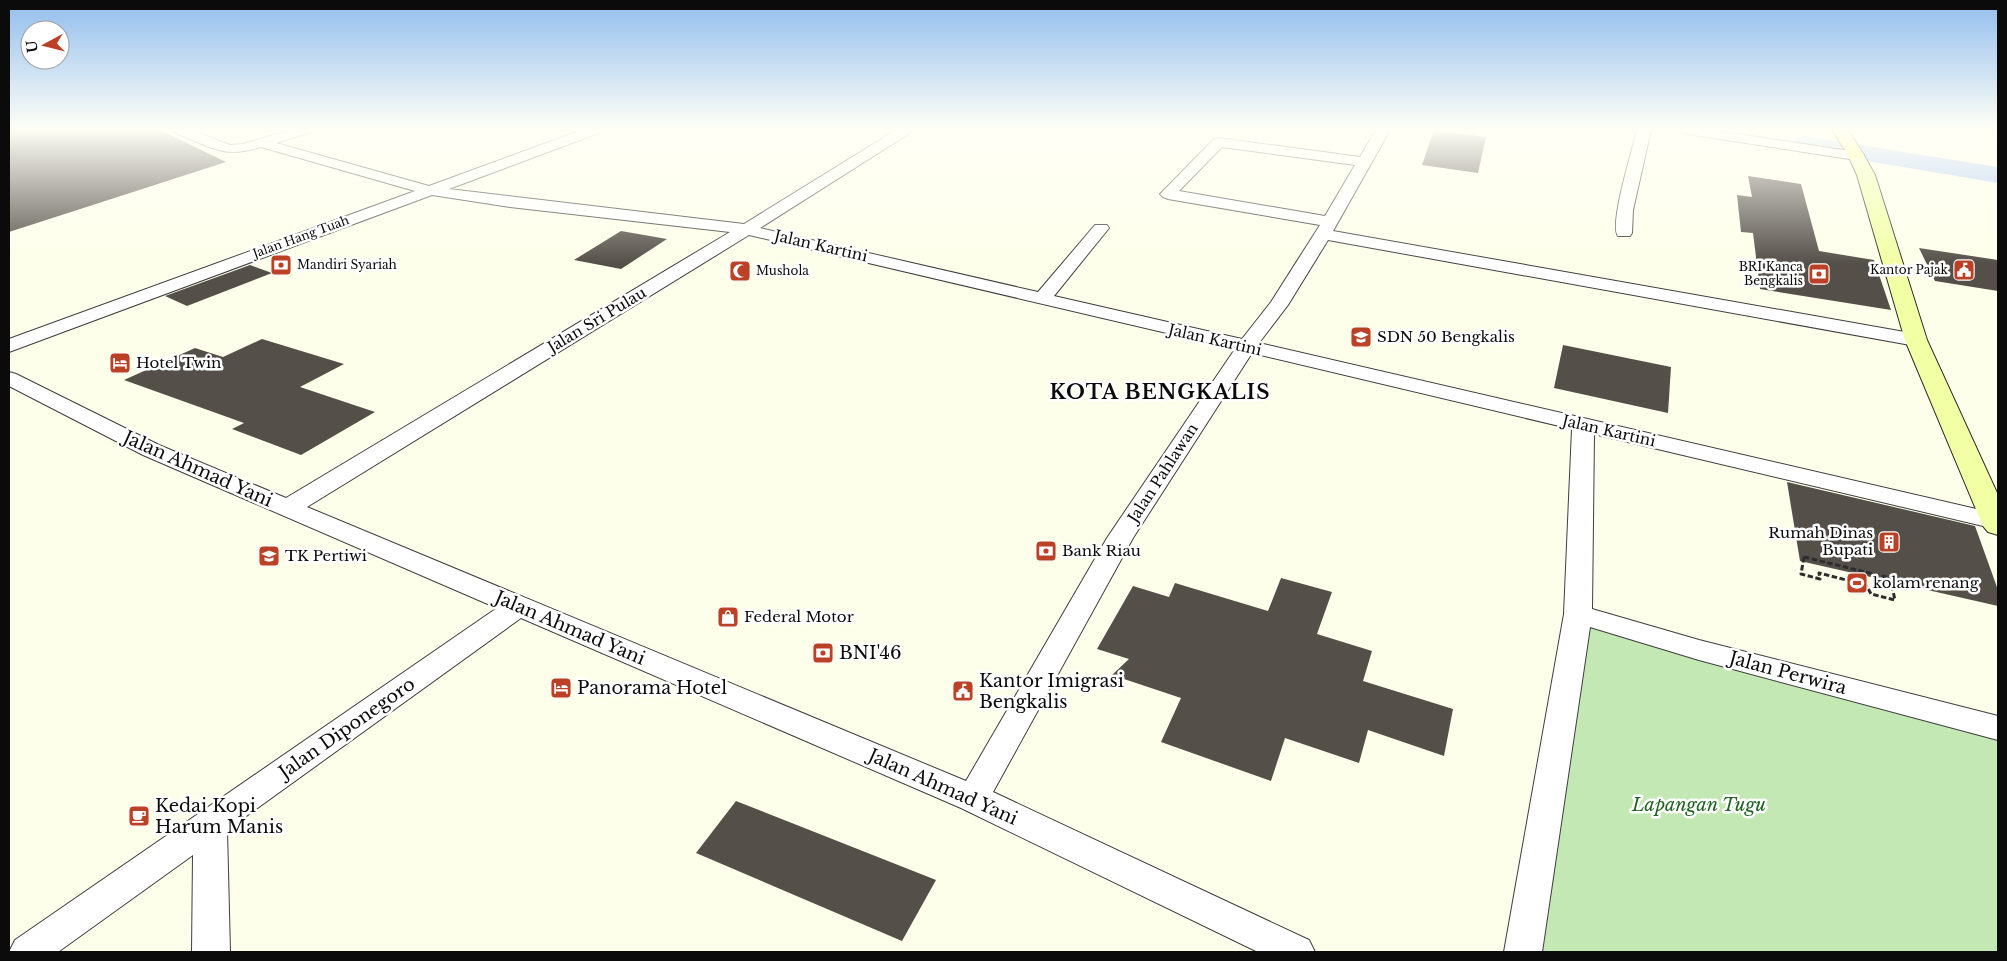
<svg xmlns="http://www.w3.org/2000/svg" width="2007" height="961" viewBox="0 0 2007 961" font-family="'Libre Baskerville',serif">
<rect width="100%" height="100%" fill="#feffea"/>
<!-- green -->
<path fill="#c3e8b4" d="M1571 622 1998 727V952H1534Z"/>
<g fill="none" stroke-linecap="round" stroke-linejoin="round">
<!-- river -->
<path fill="#afcaf6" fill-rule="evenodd" d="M1805 136 1998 167V183L1796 149 1792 144 1796 139Z"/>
</g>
<!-- building -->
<g fill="#544f48">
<path d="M9 130H160L226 162 9 232Z"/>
<path d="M1434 130 1486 137 1478 173 1422 165Z"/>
<path d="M1748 176 1801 184 1819 251 1874 260 1891 310 1760 289 1753 233 1741 232 1737 195 1752 197Z"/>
<path d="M621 231 667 239 621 269 574 260Z"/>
<path d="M1919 248 1998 260V291L1935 281Z"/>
<path d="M250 265 272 273 187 306 165 296Z"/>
<path d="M262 339 344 364 300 387 375 412 301 455 232 429 244 423 124 380 195 348 223 357Z"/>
<path d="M1563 345 1671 367 1668 413 1554 388Z"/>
<path d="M1787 482 1975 526 1998 590V606L1800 561Z"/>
<path d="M1281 578 1332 592 1317 634 1372 651 1363 681 1453 709 1444 756 1368 730 1359 763 1285 738 1271 781 1161 742 1181 698 1112 675 1129 659 1097 649 1133 586 1169 597 1175 583 1268 611Z"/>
<path d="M736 801 936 880 902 941 696 853Z"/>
</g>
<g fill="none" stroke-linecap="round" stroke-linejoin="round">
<!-- street casing -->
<g stroke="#3e3e3e" stroke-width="2">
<g id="street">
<path d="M174 130H192L230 145 243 144 290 130H310L308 133 276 143 429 186 582 130H601L599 133 449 189 744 224 896 130H912L910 133 760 228 1038 292 1095 225H1107L1109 228 1054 296 1242 339 1271 302 1320 225 1168 199 1163 197 1160 194 1163 191 1214 139 1219 138 1360 157 1376 130H1390L1333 231 1916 334 1923 336 1926 340 1923 344 1916 346 1328 240 1288 305 1259 343 1998 514V528L1996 529 1594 434 1592 609 1699 640 1998 716V740L1699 660 1590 627 1542 952H1504L1564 614 1572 429 1252 353 1133 538 993 792 1309 940 1315 952H1258L961 808 521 618 227 830 230 952H192L193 855 58 952H9L15 940 497 608 143 455 9 386V372L16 374 159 445 286 498 730 232 510 207 432 195 9 352V339L415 191 261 147C223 159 211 147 176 133ZM1222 147 1355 165 1325 216 1179 191ZM749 235 1235 349 1107 538 966 781 307 507Z"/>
<path d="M1637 130H1651L1633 210 1632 233 1630 236H1618C1609 224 1633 148 1637 130Z"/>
<path d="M1680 130H1712L1856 152 1861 153 1863 156 1861 159 1856 160 1687 134Z"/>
</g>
</g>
<!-- secondary casing -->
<g stroke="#2d2d2d" stroke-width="2">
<path id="secondary" d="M1856 150 1862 152 1875 175 1927 340 1998 495V535L1988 532 1983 526 1905 340 1857 175 1848 155 1850 152Z"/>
</g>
<!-- primary casing -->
<g stroke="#1c1c1c" stroke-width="2">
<path id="primary" d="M1832 130H1848L1864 155 1862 158H1850Z"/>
</g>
<!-- path -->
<path stroke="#2d2d2d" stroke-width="3" stroke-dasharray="5.5 2.5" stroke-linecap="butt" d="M1804 557 1890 578 1895 600 1871 594 1866 585 1819 573 1820 579 1801 574Z"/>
<!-- street -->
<use href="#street" fill="#fff" fill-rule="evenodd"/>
<!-- secondary -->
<use href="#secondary" fill="#f3ffa5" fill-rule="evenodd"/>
<!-- primary -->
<use href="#primary" fill="#f8f761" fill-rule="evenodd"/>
</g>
<!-- sky -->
<linearGradient id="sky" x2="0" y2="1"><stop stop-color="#91bdee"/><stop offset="0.49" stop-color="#fffff6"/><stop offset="1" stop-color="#fffff6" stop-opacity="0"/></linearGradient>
<rect width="2007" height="264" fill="url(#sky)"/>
<!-- icons -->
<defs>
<g id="bank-square" transform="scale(1.125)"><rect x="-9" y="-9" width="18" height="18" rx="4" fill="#ba4125" stroke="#fff"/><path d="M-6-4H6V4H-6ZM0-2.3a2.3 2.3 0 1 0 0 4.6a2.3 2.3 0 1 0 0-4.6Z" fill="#fff"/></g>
<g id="civic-square" transform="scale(1.125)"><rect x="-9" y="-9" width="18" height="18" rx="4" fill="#ba4125" stroke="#fff"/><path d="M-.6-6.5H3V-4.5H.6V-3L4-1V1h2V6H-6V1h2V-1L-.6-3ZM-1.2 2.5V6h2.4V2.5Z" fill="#fff"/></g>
<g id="mosque-square" transform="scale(1.125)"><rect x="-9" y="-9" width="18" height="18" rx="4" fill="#ba4125" stroke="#fff"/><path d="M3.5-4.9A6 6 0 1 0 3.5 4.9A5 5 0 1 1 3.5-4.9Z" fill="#fff"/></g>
<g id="school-square" transform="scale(1.125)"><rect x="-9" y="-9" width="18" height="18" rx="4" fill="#ba4125" stroke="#fff"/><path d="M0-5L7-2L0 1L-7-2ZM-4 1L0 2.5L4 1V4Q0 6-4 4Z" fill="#fff"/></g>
<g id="hotel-square" transform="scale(1.125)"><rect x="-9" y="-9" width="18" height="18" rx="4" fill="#ba4125" stroke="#fff"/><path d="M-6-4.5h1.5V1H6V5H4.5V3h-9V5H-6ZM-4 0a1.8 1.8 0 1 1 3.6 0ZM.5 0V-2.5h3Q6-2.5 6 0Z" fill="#fff"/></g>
<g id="building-square" transform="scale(1.125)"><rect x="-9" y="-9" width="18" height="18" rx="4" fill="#ba4125" stroke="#fff"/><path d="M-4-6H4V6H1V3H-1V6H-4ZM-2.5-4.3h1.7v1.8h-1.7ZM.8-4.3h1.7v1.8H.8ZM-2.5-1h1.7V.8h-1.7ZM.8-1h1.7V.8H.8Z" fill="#fff"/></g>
<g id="stadium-square" transform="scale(1.125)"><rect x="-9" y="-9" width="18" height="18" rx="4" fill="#ba4125" stroke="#fff"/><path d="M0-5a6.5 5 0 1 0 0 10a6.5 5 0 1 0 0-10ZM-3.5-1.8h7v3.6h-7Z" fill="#fff"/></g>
<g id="shop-square" transform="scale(1.125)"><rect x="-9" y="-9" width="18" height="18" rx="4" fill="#ba4125" stroke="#fff"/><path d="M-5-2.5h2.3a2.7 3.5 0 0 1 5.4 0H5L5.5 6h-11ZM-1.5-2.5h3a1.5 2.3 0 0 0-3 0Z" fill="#fff"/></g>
<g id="cafe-square" transform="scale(1.125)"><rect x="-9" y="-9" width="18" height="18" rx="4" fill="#ba4125" stroke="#fff"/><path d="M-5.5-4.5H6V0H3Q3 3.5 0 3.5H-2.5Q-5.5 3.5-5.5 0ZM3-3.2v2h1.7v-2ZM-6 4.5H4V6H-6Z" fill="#fff"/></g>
</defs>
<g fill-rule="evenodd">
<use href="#bank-square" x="281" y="265"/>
<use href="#civic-square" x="1964" y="270"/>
<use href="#mosque-square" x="740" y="271"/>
<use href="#bank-square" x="1819" y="274"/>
<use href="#school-square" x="1361" y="337"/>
<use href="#hotel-square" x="120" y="363"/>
<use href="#building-square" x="1889" y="542"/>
<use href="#bank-square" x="1046" y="551"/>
<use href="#school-square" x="269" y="556"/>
<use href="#stadium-square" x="1857" y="583"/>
<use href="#shop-square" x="728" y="617"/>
<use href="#bank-square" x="823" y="653"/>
<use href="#hotel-square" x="561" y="688"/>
<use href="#civic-square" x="963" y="691"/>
<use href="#cafe-square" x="139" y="816"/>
</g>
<g text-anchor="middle" stroke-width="5" stroke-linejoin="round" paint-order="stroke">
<!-- far-street labels -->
<g font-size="12" fill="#0b0b0b" stroke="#fff">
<text transform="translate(301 237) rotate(-20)" y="4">Jalan Hang Tuah</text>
</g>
<!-- far-poi labels -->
<g font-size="12" fill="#0b0b0b" stroke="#fff" text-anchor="start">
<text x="297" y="269">Mandiri Syariah</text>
<text x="1803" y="271" text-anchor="end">BRI Kanca<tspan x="1803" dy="14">Bengkalis</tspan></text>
<text x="1948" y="274" text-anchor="end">Kantor Pajak</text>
<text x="756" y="275">Mushola</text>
</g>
<!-- street labels -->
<g font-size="15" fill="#0b0b0b" stroke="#fff">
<text transform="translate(821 246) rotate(13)" y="5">Jalan Kartini</text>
<text transform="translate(597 320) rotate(-31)" y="5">Jalan Sri Pulau</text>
<text transform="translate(1215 340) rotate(13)" y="5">Jalan Kartini</text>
<text transform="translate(1609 431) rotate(13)" y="5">Jalan Kartini</text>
<text transform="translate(1163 473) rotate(-57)" y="5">Jalan Pahlawan</text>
</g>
<!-- poi labels -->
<g font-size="15" fill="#0b0b0b" stroke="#fff" text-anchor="start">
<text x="1377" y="342">SDN 50 Bengkalis</text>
<text x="136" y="368">Hotel Twin</text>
<text x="1873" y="538" text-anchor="end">Rumah Dinas<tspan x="1873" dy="17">Bupati</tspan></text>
<text x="1062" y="556">Bank Riau</text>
<text x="285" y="561">TK Pertiwi</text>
<text x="1873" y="588">kolam renang</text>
<text x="744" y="622">Federal Motor</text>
</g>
<!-- near-street labels -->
<g font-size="18" fill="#0b0b0b" stroke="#fff">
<text transform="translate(198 469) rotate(24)" y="6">Jalan Ahmad Yani</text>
<text transform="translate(570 628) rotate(23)" y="6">Jalan Ahmad Yani</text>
<text transform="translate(1788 673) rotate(15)" y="6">Jalan Perwira</text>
<text transform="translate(347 728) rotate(-35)" y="6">Jalan Diponegoro</text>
<text transform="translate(943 787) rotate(24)" y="6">Jalan Ahmad Yani</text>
</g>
<!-- near-poi labels -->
<g font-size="18" fill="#0b0b0b" stroke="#fff" text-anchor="start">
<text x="839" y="659">BNI'46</text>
<text x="979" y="687">Kantor Imigrasi<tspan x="979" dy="21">Bengkalis</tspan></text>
<text x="577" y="694">Panorama Hotel</text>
<text x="155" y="812">Kedai Kopi<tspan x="155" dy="21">Harum Manis</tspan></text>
</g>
<!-- near-park labels -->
<g font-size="18" font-style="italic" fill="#1d621f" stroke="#fff">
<text x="1699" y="811">Lapangan Tugu</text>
</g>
<!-- district labels -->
<g font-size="20" font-weight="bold" letter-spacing="1" fill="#0b0b0b" stroke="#fff">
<text x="1160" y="399">KOTA BENGKALIS</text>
</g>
</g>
<!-- border -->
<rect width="2007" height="961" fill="none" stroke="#0b0b0b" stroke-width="20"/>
<!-- north arrow -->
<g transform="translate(45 45) rotate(263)"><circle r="24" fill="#ffffff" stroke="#9d9d9d"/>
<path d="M0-4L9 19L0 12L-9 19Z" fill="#ba4125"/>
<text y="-8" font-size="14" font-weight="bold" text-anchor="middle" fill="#0b0b0b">U</text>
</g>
</svg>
